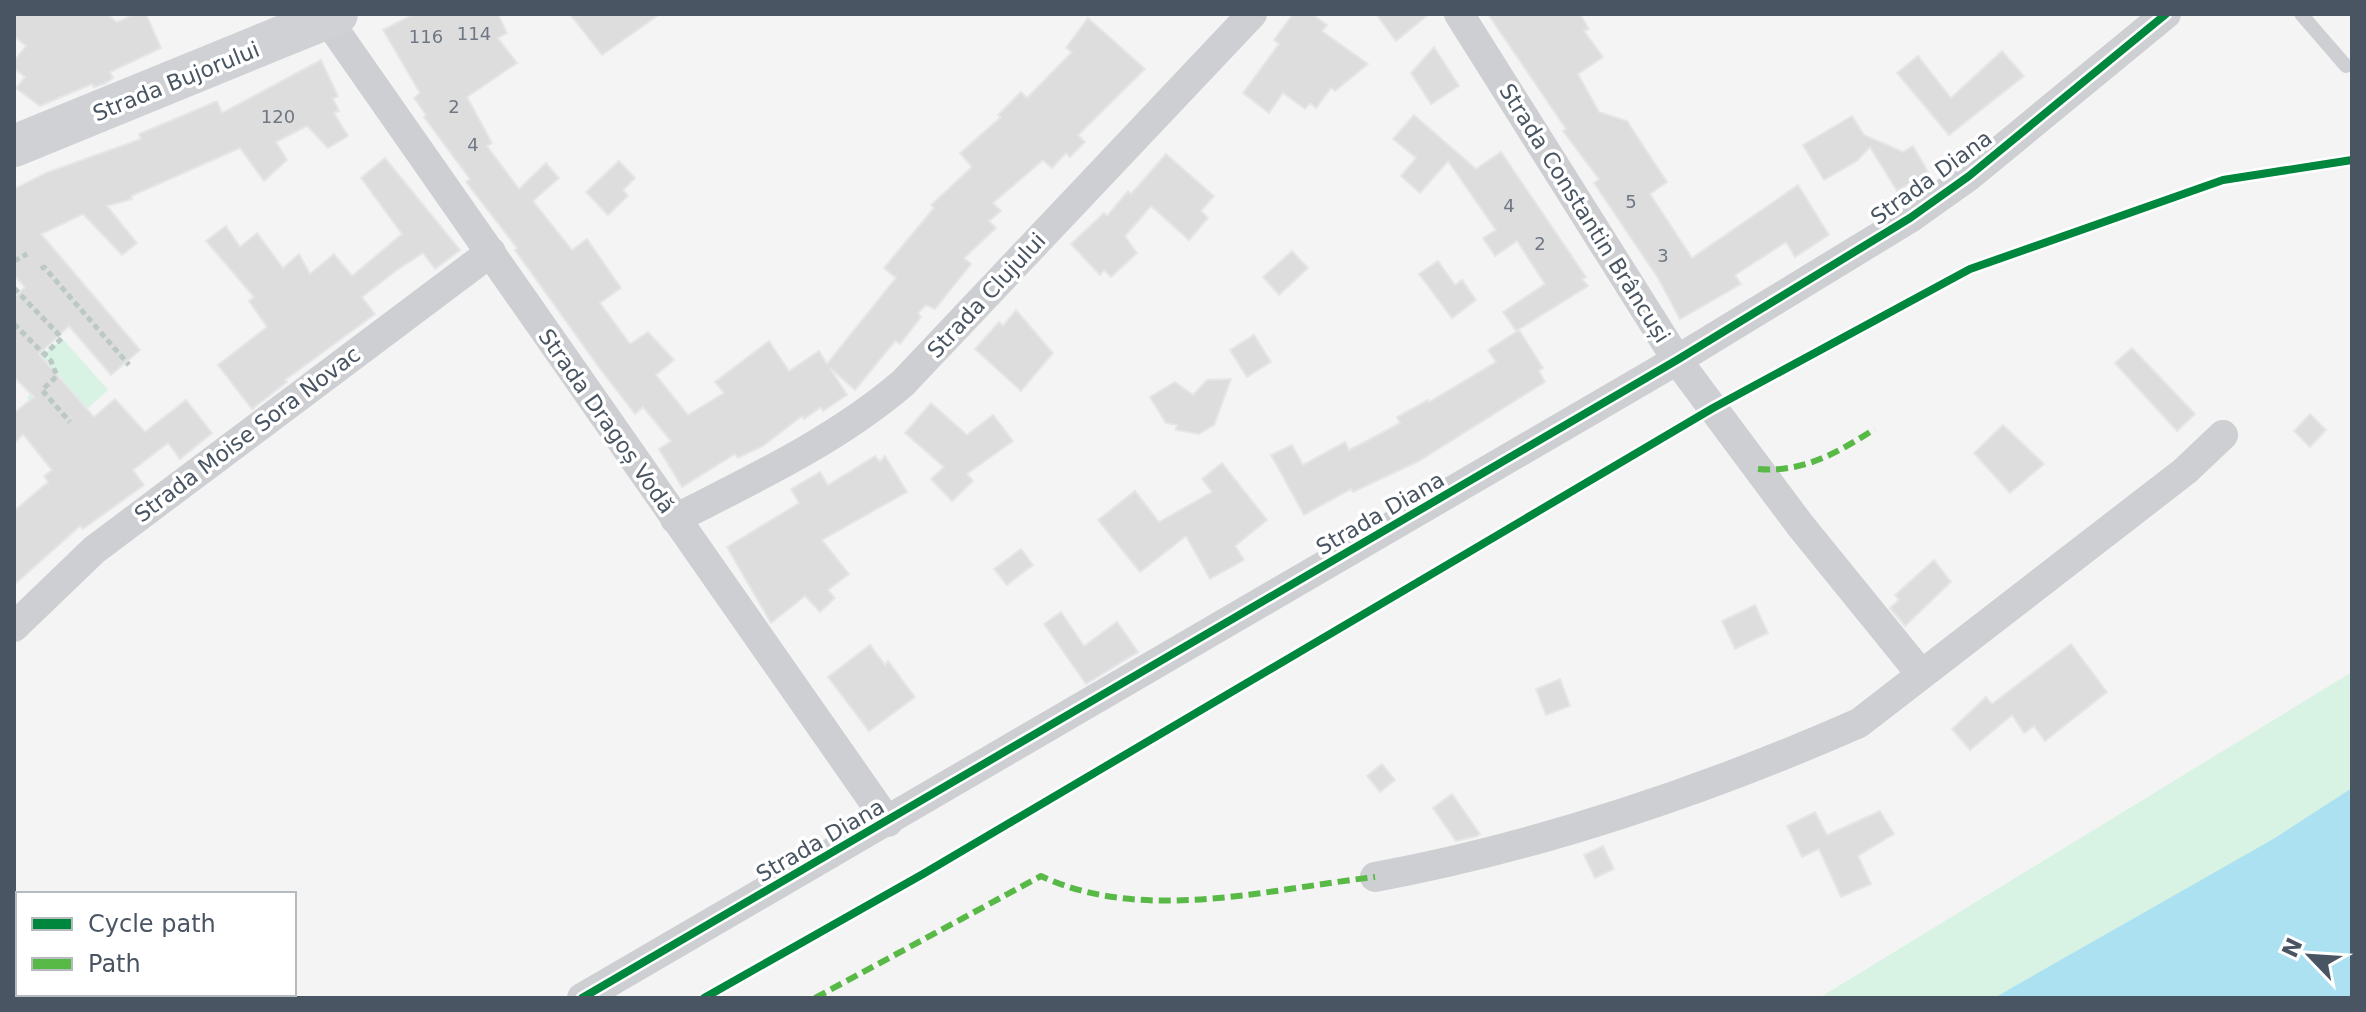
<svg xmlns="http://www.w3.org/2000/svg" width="2366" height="1012" viewBox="0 0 2366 1012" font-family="'DejaVu Sans',sans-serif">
<rect width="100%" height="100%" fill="#f4f4f4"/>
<!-- green -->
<g fill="#d8f3e4">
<path d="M14 324 44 354 62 338 108 390 87 409 55 370 43 381 51 424 27 398 42 381Z"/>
<path d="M2352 672V998H1819Z"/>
</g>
<!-- water -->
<path fill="#ace1f2" d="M2352 788V998H1994L2275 838Z"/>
<!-- building -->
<g fill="#ddddde" stroke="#e5e6e7" stroke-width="2">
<path d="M14 14H107L117 22 135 14H146L161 48 110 72 113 78 106 83 94 87 92 84 40 106 16 88 25 77 14 68V61L26 46 14 36Z"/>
<path d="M414 14H498L507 33 498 38 517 63 467 97 492 143 487 146 519 189 546 163 559 178 533 201 572 250 587 239 621 288 600 303 630 344 648 332 674 360 656 375 688 415 724 393 715 382 769 341 789 371 819 351 827 364 896 278 884 268 934 208 931 205 972 167 960 153 1001 117 998 115 1021 92 1027 98 1072 52 1066 48 1088 18 1145 69 1078 135 1085 142 1070 157 1066 153 1052 168 1043 160 993 203 1001 211 989 221 996 228 964 258 971 264 935 309 926 305 918 313 921 317 900 344 895 341 855 390 830 368 847 395 823 411 821 407 804 419 802 416 763 446 738 458 735 454 682 487 659 449 671 441 643 407 635 414 598 366 515 250 517 248 466 182 470 179 424 117 426 115 414 98 420 93 383 30Z"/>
<path d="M570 14H660L602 55Z"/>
<path d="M1293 14H1312L1327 25 1322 31 1368 64 1335 91 1331 88 1316 108 1310 103 1305 109 1283 93 1269 113 1243 93 1279 44 1274 40Z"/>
<path d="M1376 14H1429L1396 41Z"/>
<path d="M1488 14H1580L1589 29 1584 31 1603 57 1578 74 1599 112 1627 121 1667 182 1650 194 1692 258 1798 185 1829 235 1795 257 1786 242 1735 275 1741 284 1680 319 1658 278 1594 183 1599 179 1563 131 1566 129Z"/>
<path d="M1434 47 1459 86 1431 104 1411 73Z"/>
<path d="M2002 51 2024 76 1949 135 1897 73 1918 56 1951 98Z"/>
<path d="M321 60 338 96 333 99 339 111 334 113 348 136 328 148 307 126 276 142 287 160 264 181 240 148 131 196 132 199 107 206 137 243 122 255 83 214 41 234 140 350 111 375 69 326 39 354 94 417 115 399 145 432 186 400 212 433 180 459 168 443 133 470 144 485 83 529 80 526 14 585V511L48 482 44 476 52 470 23 434 14 444V413L34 397 14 377V297L25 287 14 275V189L46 173 141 139 139 134 217 101 222 113Z"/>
<path d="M1414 115 1476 169 1501 152 1586 277 1582 279 1588 286 1516 331 1503 312 1545 284 1517 241 1495 256 1483 238 1496 230 1448 161 1420 193 1401 176 1416 158 1393 139Z"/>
<path d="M1852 116 1864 135 1903 152 1913 146 1928 172 1897 191 1870 147 1857 161 1824 180 1803 145Z"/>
<path d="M1166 154 1214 196 1201 211 1208 218 1189 240 1151 206 1125 236 1137 253 1111 277 1104 270 1100 275 1071 244 1104 213 1107 216 1128 191 1131 194Z"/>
<path d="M385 158 460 250 435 269 423 253 397 270 362 297 375 314 285 380 287 382 252 409 218 365 267 327 249 301 254 297 206 241 226 226 240 247 257 233 283 268 299 254 310 274 334 254 352 276 402 234 361 178Z"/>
<path d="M619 161 635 178 623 190 628 196 608 215 586 192Z"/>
<path d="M1292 251 1308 268 1279 295 1263 277Z"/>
<path d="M1438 261 1455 285 1462 280 1476 300 1452 318 1419 274Z"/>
<path d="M1016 310 1053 353 1021 391 975 349 999 322 1003 326Z"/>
<path d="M1519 330 1543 368 1539 371 1545 382 1419 461 1353 492 1351 489 1304 515 1271 455 1292 445 1303 465 1345 442 1349 450 1363 443 1400 423 1397 417 1428 400 1429 402 1496 362 1488 350Z"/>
<path d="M1254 335 1271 362 1247 377 1230 350Z"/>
<path d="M2132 348 2195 414 2177 431 2115 363Z"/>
<path d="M1231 379 1214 425 1199 434 1176 430 1177 425 1166 423 1150 397 1175 382 1193 395 1207 380Z"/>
<path d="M931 403 967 435 993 415 1013 441 967 474 973 481 952 501 931 479 944 467 905 433Z"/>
<path d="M2310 414 2326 430 2310 447 2294 431Z"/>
<path d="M2003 425 2044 464 2010 493 1974 453Z"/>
<path d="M875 456 880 462 885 456 907 492 822 540 849 574 828 590 835 598 820 612 805 596 771 623 727 547 799 503 791 489 820 472 828 485Z"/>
<path d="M1222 463 1267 520 1235 546 1244 560 1210 579 1186 536 1140 572 1098 520 1135 491 1159 522 1212 492 1202 479Z"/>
<path d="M1021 549 1033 565 1007 585 994 569Z"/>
<path d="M1934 560 1951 582 1905 626 1890 608 1899 600 1895 595Z"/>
<path d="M1755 605 1768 633 1735 649 1722 621Z"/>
<path d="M1061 612 1084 646 1117 622 1138 652 1086 684 1044 624Z"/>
<path d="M2071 644 2107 692 2045 741 2034 726 2024 733 2012 715 1970 750 1952 729 1986 697 1992 704Z"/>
<path d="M870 645 885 665 888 661 915 697 869 731 828 677Z"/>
<path d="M1560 679 1570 706 1546 715 1536 689Z"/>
<path d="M1382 764 1395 780 1380 792 1367 776Z"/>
<path d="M1452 794 1480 834 1477 836 1456 841 1433 808Z"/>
<path d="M1880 811 1894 834 1858 856 1871 884 1841 897 1819 849 1802 857 1787 826 1815 812 1827 835Z"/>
<path d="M1603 846 1614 869 1595 878 1584 855Z"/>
</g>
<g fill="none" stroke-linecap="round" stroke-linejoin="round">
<!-- path -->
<g stroke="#bbc8c4" stroke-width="5" stroke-dasharray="6 4" stroke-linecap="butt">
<path d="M14 261 27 254"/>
<path d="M41 269 44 267 129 365"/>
<path d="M14 288 62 338 44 355"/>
<path d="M14 324 51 361 57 376 42 390 70 422"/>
</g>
<!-- lane -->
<path stroke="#cdcfd2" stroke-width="14" d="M2301 14 2346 66"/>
<!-- street -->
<g stroke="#cdcfd2" stroke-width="30">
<path d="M1459 14 1677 360 1800 525 1921 674"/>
<path d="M327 19 888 822"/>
<path d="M675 519C755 478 835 441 903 383L1252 14"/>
<path d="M14 627 94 550 491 252"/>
<path d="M1375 877C1538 847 1707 790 1859 723L2185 471 2223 435"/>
<path d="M582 998 1677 360 1910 218 1969 176 2166 14"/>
</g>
<!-- secondary -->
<path stroke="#cfd1d5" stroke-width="42" d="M14 146 337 14"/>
<!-- quiet -->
<g stroke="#58b947" stroke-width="6" stroke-dasharray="12 6" stroke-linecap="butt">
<path d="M1758 469C1804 473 1838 452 1875 429"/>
<path d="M815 998 1041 876C1143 924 1268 889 1375 877"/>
</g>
<!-- cycleway casing -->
<g stroke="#fff" stroke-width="13">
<g id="cycleway">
<path d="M582 998 1677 360 1910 218 1969 176 2166 14"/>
<path d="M704 998 923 874 1713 408 1970 269 2223 180 2352 160"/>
</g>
</g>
<!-- cycleway -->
<use href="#cycleway" stroke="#00873e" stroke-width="8"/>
</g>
<g text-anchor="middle" stroke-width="7" stroke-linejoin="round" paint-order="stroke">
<!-- number labels -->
<g font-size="18" fill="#6f7882">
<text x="474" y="40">114</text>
<text x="426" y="43">116</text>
<text x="454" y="113">2</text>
<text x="278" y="123">120</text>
<text x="473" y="151">4</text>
<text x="1631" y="208">5</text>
<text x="1509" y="212">4</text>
<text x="1540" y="250">2</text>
<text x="1663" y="262">3</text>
</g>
<!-- street labels -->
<g font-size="22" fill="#495562" stroke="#fff">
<text transform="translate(176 81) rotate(-22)" y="8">Strada Bujorului</text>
<text transform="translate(1931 177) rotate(-36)" y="8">Strada Diana</text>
<text transform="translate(1585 213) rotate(58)" y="8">Strada Constantin Brâncuși</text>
<text transform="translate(986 295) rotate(-47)" y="8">Strada Clujului</text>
<text transform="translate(607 421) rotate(55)" y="8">Strada Dragoș Vodă</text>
<text transform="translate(247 434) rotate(-37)" y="8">Strada Moise Sora Novac</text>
<text transform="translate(1380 513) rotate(-30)" y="8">Strada Diana</text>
<text transform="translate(820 840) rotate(-30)" y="8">Strada Diana</text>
</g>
</g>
<!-- border -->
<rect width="2366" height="1012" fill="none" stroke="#495562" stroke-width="32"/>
<!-- legend -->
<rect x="16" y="892" width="280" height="104" fill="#ffffff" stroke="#b6bbc0" stroke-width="2"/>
<rect x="32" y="918" width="40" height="12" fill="#00873e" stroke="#b6bbc0" stroke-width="2"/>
<text x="88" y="932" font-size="24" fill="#495562">Cycle path</text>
<rect x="32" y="958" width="40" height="12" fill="#58b947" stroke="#b6bbc0" stroke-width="2"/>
<text x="88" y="972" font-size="24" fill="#495562">Path</text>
<!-- north arrow -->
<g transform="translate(2310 956) rotate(295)" stroke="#ffffff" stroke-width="6" paint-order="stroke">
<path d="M0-6L14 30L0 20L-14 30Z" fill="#495562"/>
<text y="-12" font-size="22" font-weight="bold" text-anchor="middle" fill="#495562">N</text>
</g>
</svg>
